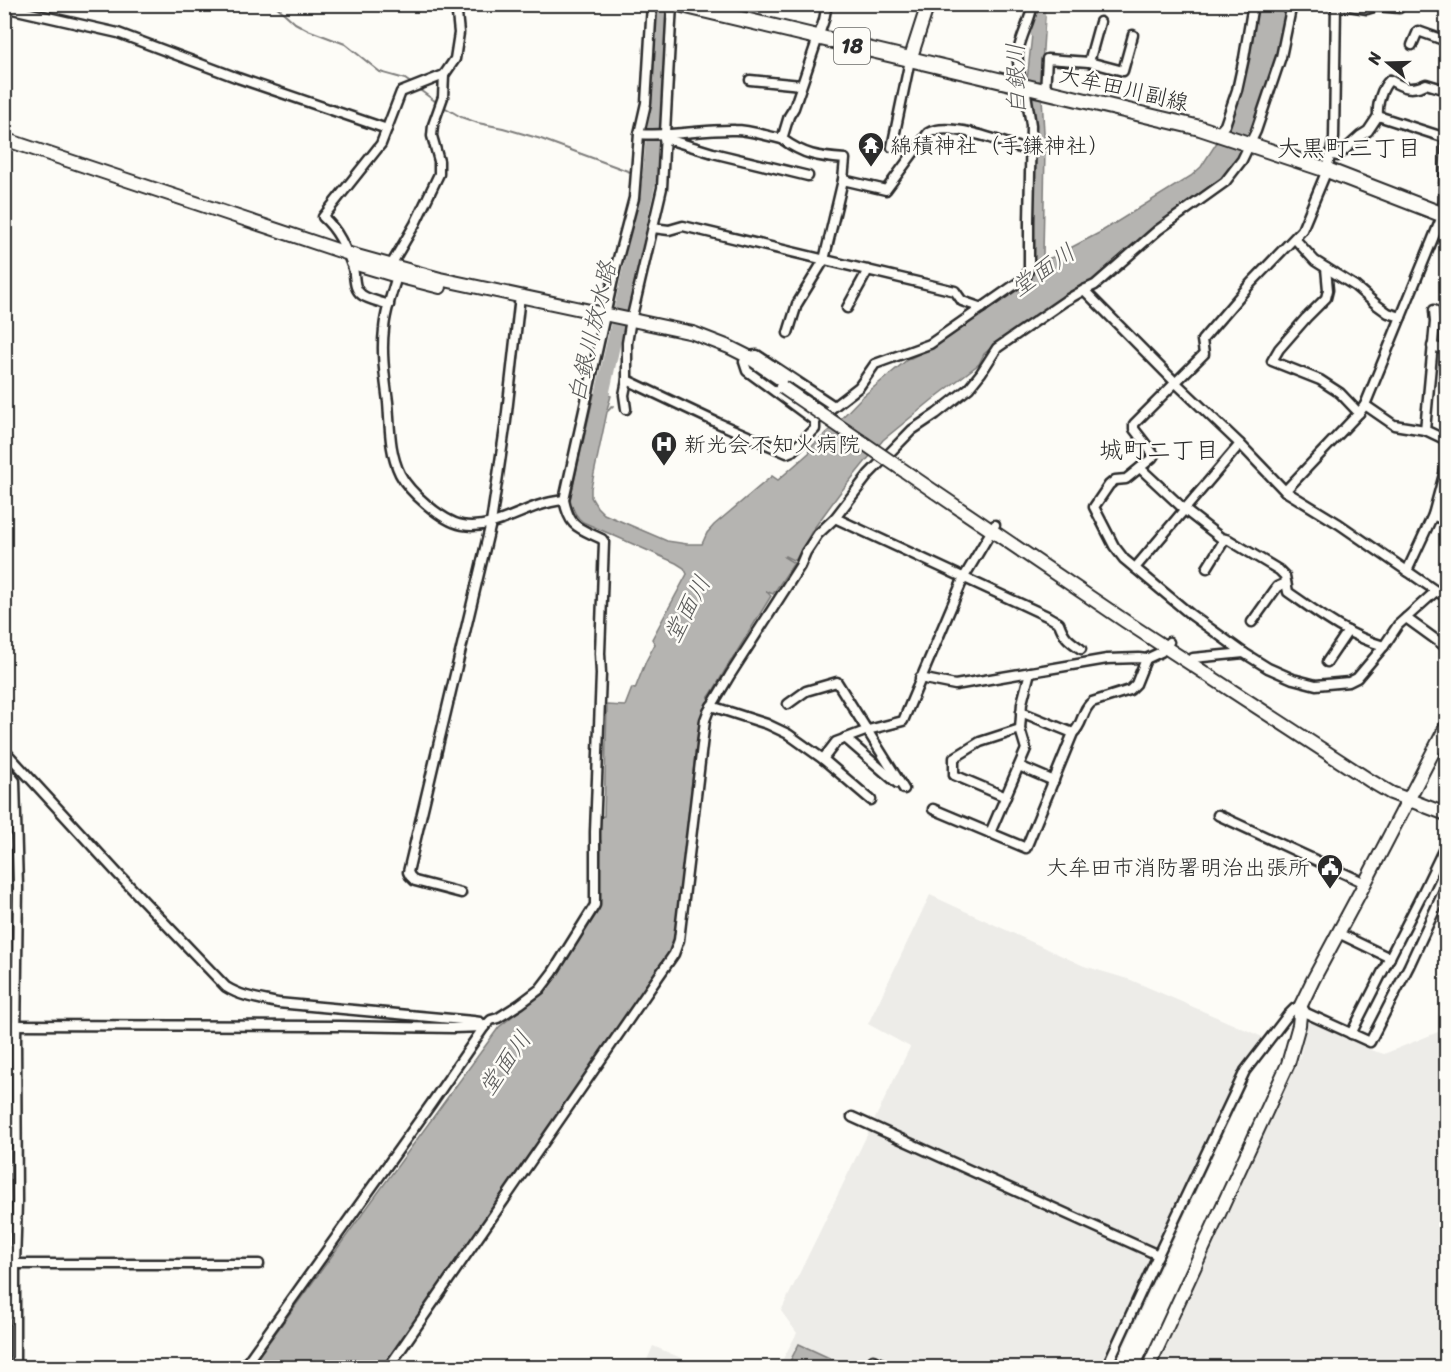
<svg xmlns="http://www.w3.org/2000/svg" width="1451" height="1372" viewBox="0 0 1451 1372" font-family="Sriracha,'Klee One',sans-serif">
<rect width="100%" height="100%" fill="#fdfcf7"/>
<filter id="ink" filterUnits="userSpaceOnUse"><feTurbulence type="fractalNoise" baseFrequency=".0167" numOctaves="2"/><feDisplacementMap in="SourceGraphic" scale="12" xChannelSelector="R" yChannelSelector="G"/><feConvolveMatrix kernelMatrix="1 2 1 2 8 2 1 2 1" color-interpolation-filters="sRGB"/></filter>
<g filter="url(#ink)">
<!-- built -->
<g fill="#edece8">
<path d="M930 895 1084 966 1131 980 1267 1039 1115 1367 778 1368 797 1333 781 1311 910 1047 868 1024Z"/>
<path d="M1308 1018 1371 1050 1384 1054 1438 1032 1446 1033V1367L1157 1368 1300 1057Z"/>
<path d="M653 1346 702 1367H644Z"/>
</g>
<!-- water -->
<g fill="#b5b4b1" stroke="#7e7d7b" stroke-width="1.5">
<path d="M1255 5H1290L1278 52 1260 107 1261 109C1251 134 1240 159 1221 180L1095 280 993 346 984 354 979 364 932 400 883 440 839 494 812 531 795 561 785 556 784 557 794 563 773 594 766 591 771 596 733 658C723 671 718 685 708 698L709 700 706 705 707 709C700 716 699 727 697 736L678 915 675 943 673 949 384 1367 250 1368 499 1027 548 988 599 910 601 841 598 839V817L604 816 607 705 625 706 632 688 635 689 646 661 655 644 652 639 687 574 684 568 676 563 583 522C575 516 572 509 570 499L594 394 598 395 600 390 609 393 608 395 611 396 607 409H609L611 406H613L607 412 591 488V497L597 507 604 514 667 541 687 544H702L707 533 714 525 772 476 778 480 810 452 809 449 830 430 862 397 907 360 919 354 937 342 972 316 1032 277 1030 98 1027 80 1033 26V16H1035V14L1044 15 1045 17 1041 81 1045 149 1043 255 1044 258 1047 259 1053 257 1099 233 1191 176 1201 167 1227 127 1237 104 1246 57Z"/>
<path d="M799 1344 849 1367H787Z"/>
</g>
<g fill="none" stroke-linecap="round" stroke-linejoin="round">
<!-- stream -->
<g stroke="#7e7d7b" stroke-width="2">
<path d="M274 4 295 23 308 30 345 44 380 72 405 79 412 84"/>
<path d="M417 88 439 104"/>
<path d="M444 107 461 117 478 123 503 128 541 139 633 173"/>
<path d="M638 175 649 181"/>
</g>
<!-- river -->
<g stroke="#b5b4b1" stroke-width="14">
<path d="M1037 32 1038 13 1040 4"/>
<path d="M599 409 649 181 663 31 664 4"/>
</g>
<!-- street casing -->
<g stroke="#2b2b2b" stroke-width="13">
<g id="street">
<path d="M456 4 459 33 455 59 444 75 443 97 433 125 432 136 439 161V174L415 224 391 265 397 276C392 293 385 312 384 329 381 354 385 378 388 402 390 426 389 452 400 474 409 492 442 521 462 525 488 530 514 514 537 506 546 503 554 501 564 500"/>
<path d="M1336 4 1334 138 1327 170 1302 230 1251 283 1202 340 1204 354 1134 424V429L1154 455 1152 458 1126 479 1115 480 1109 485 1094 507 1114 546 1124 559 1190 614 1244 653 1268 668 1293 679 1316 685 1349 682 1357 678 1384 646 1398 625 1436 591"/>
<path d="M1336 6H1349L1367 9 1377 6 1399 8"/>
<path d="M8 8 118 33 238 78 387 129"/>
<path d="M1412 45 1418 31 1446 41"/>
<path d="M1089 62 1100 22"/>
<path d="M750 80 801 85"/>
<path d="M1020 86C1022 74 1016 64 1018 52 1021 36 1030 21 1033 4"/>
<path d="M1045 92 1047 59 1089 62 1123 71 1133 35"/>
<path d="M1378 116 1446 138"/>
<path d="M1218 133 1225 125 1237 90 1244 58 1253 4"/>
<path d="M639 134C671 137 703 129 735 130 750 130 766 136 782 139L789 116 794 108 824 20 827 4"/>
<path d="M664 138 713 153 808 176"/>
<path d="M782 139C804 155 818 157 845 159L843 180 886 190 928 133C950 120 1008 144 1031 152"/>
<path d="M892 147 910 60"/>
<path d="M1330 154 1338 156 1360 136 1368 131 1378 116C1377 105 1381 88 1390 80 1403 88 1412 91 1426 84L1446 90"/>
<path d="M653 228 669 230 683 226 955 291 962 301 982 308"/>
<path d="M1295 239 1315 261 1355 286 1377 305 1388 313 1401 317"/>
<path d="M1326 268 1328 290 1326 298 1306 318 1279 349 1272 361 1320 380 1340 393 1359 413"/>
<path d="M1084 290 1175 382 1240 444 1285 491 1339 524 1436 591 1446 597"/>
<path d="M389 305C381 302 369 300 362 295 352 288 356 275 352 265 345 247 338 230 323 217L381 144 401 92 444 75"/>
<path d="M847 308 868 270"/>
<path d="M788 333 797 304 824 260 843 180"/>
<path d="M1432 346 1446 350"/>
<path d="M748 356 757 355 834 406"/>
<path d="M744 362 747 371 815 421"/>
<path d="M627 380 718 423 787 453 792 451 815 429V421L859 387 875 364 930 344 1026 277 1029 268V221L1031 125 1025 87"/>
<path d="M1365 405 1394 425 1425 430 1446 440"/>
<path d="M626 409 624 395 627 380V343L630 325 662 188 672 4"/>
<path d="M1425 430 1435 322 1434 310"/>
<path d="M1140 468 1185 510 1221 538 1229 540 1279 570 1285 576 1288 592C1318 613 1348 636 1384 646"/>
<path d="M1285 491 1359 413 1365 405 1443 214 1446 137"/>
<path d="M1433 515 1446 521"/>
<path d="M835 518 1047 616 1059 623C1064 637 1068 640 1081 649"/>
<path d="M1135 568 1240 444"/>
<path d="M1207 568 1225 539"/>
<path d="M1407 571 1433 515 1446 467"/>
<path d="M1406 618 1446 647"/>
<path d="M1252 622 1277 587 1286 583"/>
<path d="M1327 662 1348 631"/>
<path d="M1190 663 1193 658 1244 653"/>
<path d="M920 678 955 685 1107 659 1139 658 1146 659 1161 652 1169 642"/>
<path d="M788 704 806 691 837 682 904 789"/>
<path d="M711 706 767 724 788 734 823 759 871 800"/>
<path d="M1021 712 1073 733"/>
<path d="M845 738 897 783"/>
<path d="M4 750 118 874 226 987C242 997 260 999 278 1003L473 1021 480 1022 484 1027"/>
<path d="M823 759 836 742 868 730 903 721 964 577 995 525"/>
<path d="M1019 766 1054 781"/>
<path d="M4 767 15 781 18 887 16 1040 17 1202 15 1264V1368"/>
<path d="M1006 797 954 775V758L980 742 1020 729"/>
<path d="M933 809 1026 848 1073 733C1083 725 1082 709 1092 702L1130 690 1136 684 1146 659"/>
<path d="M1218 815 1365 883"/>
<path d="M990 833 1026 749 1020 729 1022 703 1030 672"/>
<path d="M461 893 415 881 410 876 408 872 491 523 506 421 520 296"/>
<path d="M1338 933 1390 958"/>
<path d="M4 1025 339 1026 453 1028 484 1027"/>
<path d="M1351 1034 1423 892 1446 844"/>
<path d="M852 1117 1158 1255"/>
<path d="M4 1264H259"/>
<path d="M873 1360 890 1368"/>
<path d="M243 1368 431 1104 484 1027 491 1020 498 1018 520 1004 540 989 553 972 595 905V832L601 674 600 653 604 542 602 539C577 527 570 528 564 500L616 266 634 198 639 134 646 103 652 4"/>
<path d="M388 1368 674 954 679 940 705 720 708 712 730 675 800 566 806 552 818 534 835 518 869 474 912 430 936 414 969 388 981 373 997 348 1065 301 1084 290 1095 285 1158 230 1225 182 1242 160 1256 131 1281 57 1292 4"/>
<path d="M1106 1368 1158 1255 1245 1071 1288 1015 1294 1009 1301 1005 1306 1013 1370 1042 1409 966 1446 886"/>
</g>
</g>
<!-- secondary casing -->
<g stroke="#2b2b2b" stroke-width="16">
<g id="secondary">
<path d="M910 60 928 4"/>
<path d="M4 139 346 253 440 279 693 333 729 347 747 356 785 382"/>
<path d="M353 263 397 276 440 287"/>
<path d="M935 492 1125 621 1369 780 1391 793 1446 814"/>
<path d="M1148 1368 1288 1064 1299 1025 1301 1005 1313 980 1365 883 1446 727"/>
</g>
</g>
<!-- primary casing -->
<g stroke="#2b2b2b" stroke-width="18">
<path id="primary" d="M678 4 1200 128 1327 170 1446 216"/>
</g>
<!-- street -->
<use href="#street" stroke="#fdfcf7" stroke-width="8"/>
<!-- secondary -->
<use href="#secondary" stroke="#fdfcf7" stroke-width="12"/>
<!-- primary -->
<use href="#primary" stroke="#fdfcf7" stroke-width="14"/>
<!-- secondary-bridge casing -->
<g stroke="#2b2b2b" stroke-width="16" stroke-linecap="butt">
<path id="secondary-bridge" d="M782 387 935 492"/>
</g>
<!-- secondary-bridge -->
<use href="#secondary-bridge" stroke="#fdfcf7" stroke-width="12"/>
</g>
</g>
<!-- icons -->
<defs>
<g id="temple-pin" transform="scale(1.35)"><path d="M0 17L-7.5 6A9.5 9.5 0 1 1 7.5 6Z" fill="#2b2b2b" stroke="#fdfcf7"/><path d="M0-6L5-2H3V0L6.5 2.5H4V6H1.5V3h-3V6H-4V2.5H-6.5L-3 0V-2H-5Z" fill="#fff"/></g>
<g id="hospital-pin" transform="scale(1.35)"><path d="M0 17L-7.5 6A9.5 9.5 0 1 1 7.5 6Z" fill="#2b2b2b" stroke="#fdfcf7"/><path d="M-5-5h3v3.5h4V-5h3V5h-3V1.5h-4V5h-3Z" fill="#fff"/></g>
<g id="civic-pin" transform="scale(1.35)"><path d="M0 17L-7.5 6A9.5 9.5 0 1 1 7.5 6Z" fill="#2b2b2b" stroke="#fdfcf7"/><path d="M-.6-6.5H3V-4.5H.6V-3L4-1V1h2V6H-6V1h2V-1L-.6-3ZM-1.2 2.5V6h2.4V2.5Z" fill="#fff"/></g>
</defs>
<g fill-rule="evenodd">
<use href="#temple-pin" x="871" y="145"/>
<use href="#hospital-pin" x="664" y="444"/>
<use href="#civic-pin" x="1330" y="867"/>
</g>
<g text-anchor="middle" stroke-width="5" stroke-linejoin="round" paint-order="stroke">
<!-- shield labels -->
<rect fill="#fdfcf7" stroke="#6a6a68" stroke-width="1.5" x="834" y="28" width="36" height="36" rx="4.5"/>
<g font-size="21" font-weight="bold" fill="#2b2b2b">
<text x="852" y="53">18</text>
</g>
<!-- street labels -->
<g font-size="22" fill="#2b2b2b" stroke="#fdfcf7">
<text transform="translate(1124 88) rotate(13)" y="8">大牟田川副線</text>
</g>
<!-- poi labels -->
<g font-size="22" fill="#2b2b2b" stroke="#fdfcf7" text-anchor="start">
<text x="890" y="153">綿積神社（手鎌神社）</text>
<text x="684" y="452">新光会不知火病院</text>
<text x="1310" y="875" text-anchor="end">大牟田市消防署明治出張所</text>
</g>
<!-- water labels -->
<g font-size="24" font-style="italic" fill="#5b5b5a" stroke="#fdfcf7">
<text transform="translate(1016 79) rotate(-91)" y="8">白銀川</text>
<text transform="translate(1043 270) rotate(-35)" y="8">堂面川</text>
<text transform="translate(592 332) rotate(-77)" y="8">白銀川放水路</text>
<text transform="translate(687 609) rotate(-62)" y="8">堂面川</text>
<text transform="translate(505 1063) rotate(-55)" y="8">堂面川</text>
</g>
<!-- neighbourhood labels -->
<g font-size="24" fill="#2b2b2b" stroke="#fdfcf7">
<text x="1349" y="156">大黒町三丁目</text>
<text x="1159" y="458">城町二丁目</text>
</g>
</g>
<!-- margin -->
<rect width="1451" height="1372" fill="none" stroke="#fdfcf7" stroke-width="24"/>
<rect x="12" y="12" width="1427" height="1348" fill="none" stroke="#2b2b2b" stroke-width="2" filter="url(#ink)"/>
<!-- north arrow -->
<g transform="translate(1388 63) rotate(289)" stroke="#fdfcf7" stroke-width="4.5" paint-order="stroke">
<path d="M0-4.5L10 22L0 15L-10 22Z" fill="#2b2b2b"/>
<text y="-9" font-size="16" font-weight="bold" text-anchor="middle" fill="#2b2b2b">N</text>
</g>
</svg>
